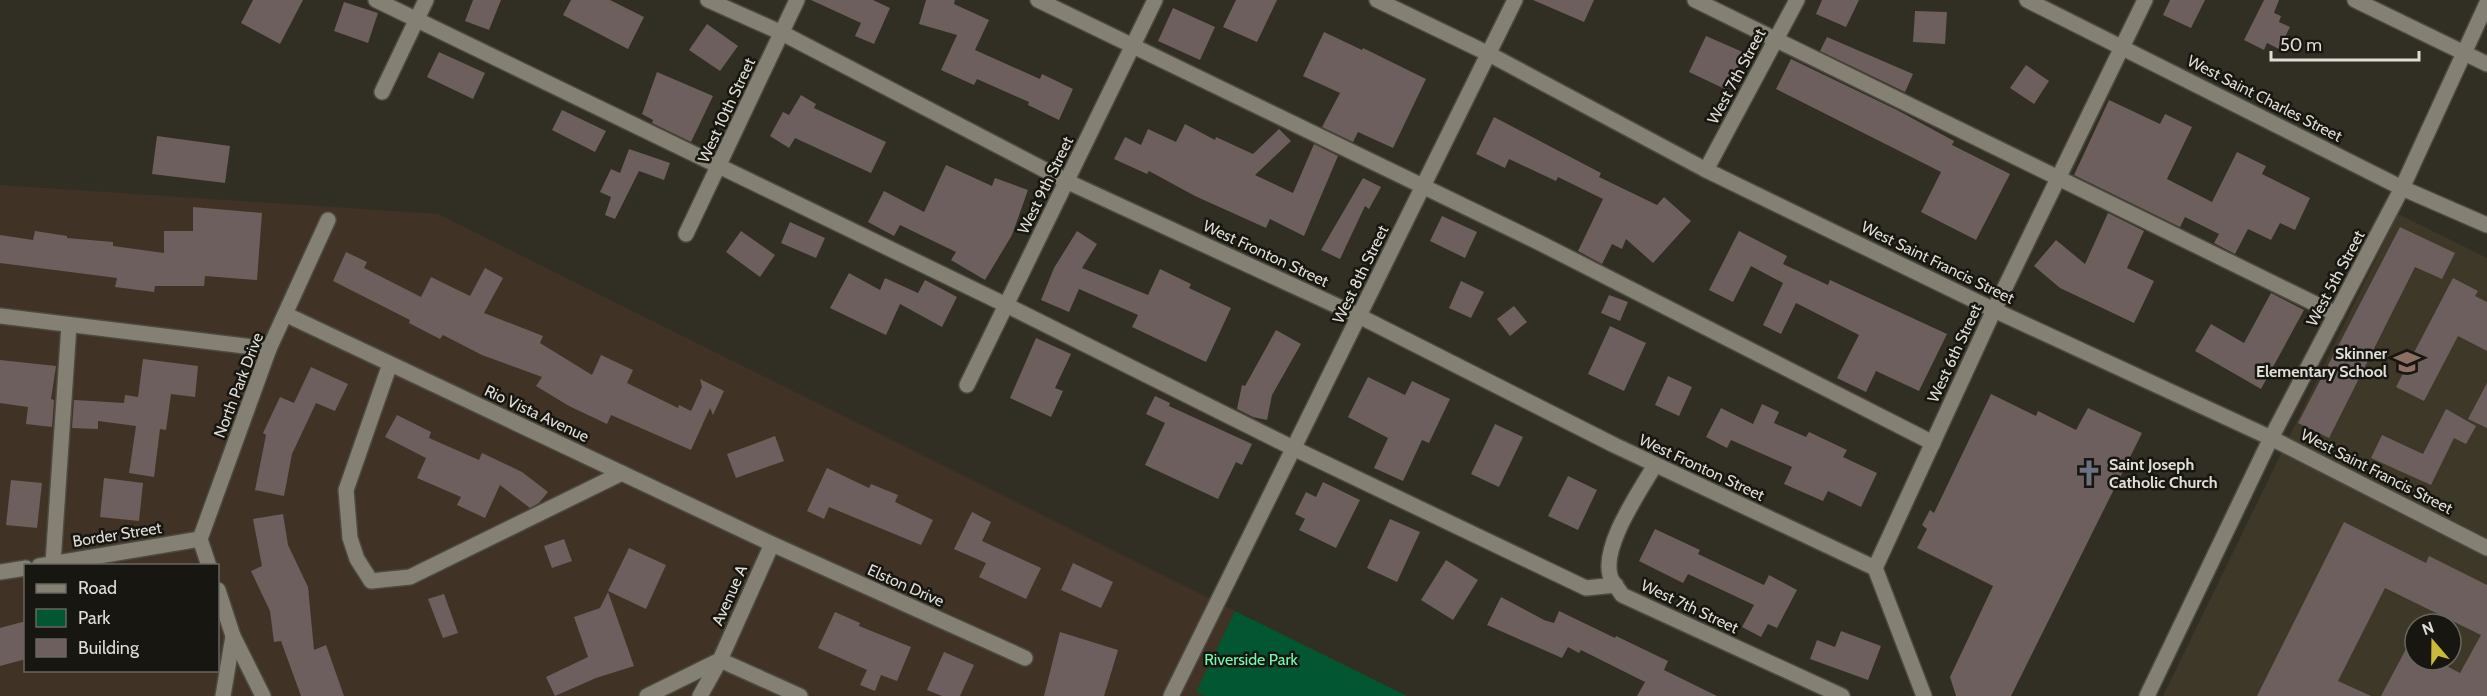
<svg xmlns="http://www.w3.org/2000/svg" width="2487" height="696" viewBox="0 0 2487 696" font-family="Cabin,sans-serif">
<rect width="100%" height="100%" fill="#312e23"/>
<!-- built -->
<path fill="#3e3829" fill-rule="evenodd" d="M2398 214 2487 258V696H2163ZM2415 624H2451V660H2415Z"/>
<!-- medical -->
<path fill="#403325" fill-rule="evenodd" d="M0 185 438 214 1235 611 1197 692 1205 696H0ZM26 566H218V670H26Z"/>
<!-- green -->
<path fill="#035632" d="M1235 611 1407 696H1205L1196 692Z"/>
<!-- building -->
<g fill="#6d5f5d">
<path d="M253 0H303L280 44 241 23Z"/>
<path d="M473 0H501L489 30 465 21Z"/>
<path d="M571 0H610L644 17 628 49 563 15Z"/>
<path d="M811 0H873L890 8 874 44 855 36 861 23Z"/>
<path d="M926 0H955L954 4 989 20 975 50 1040 79 1042 74 1073 89 1059 120 1028 105 1029 102 977 79 974 85 941 70 957 35 919 24Z"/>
<path d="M1236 0H1277L1257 42 1223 27Z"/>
<path d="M1533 0H1594L1584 22Z"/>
<path d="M1822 0H1859L1846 27 1816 14Z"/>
<path d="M2170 0H2205L2191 28 2163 15Z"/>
<path d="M2264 0H2279L2274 13 2281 16 2279 22 2290 27 2279 49 2267 43 2264 50 2244 40Z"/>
<path d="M344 2 378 13 368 43 334 31Z"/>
<path d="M1173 8 1215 27 1200 60 1158 41Z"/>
<path d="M1915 11 1947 12 1945 44 1913 42Z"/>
<path d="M707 24 738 46 720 71 689 50Z"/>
<path d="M1324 32 1362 50 1363 48 1426 79 1393 148 1358 132 1353 142 1322 127 1340 93 1303 76Z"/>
<path d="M1706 36 1745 53 1727 90 1689 72Z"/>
<path d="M1827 37 1913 74 1905 92 1820 51Z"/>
<path d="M439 52 485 73 473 99 427 77Z"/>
<path d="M1791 59 1897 110 1954 141 1952 145 2010 174 1976 240 1921 212 1941 172 1776 89Z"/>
<path d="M2026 65 2049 81 2034 104 2010 88Z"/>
<path d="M657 72 713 96 691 142 652 123 653 120 642 114Z"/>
<path d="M801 95 816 104 814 108 886 142 871 173 795 138 789 148 770 136 783 112 789 115Z"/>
<path d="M2109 100 2160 124 2165 114 2192 127 2167 179 2212 202 2237 152 2266 166 2262 174 2310 198 2295 230 2280 223 2271 240 2248 229 2235 254 2214 243 2219 234 2185 217 2180 227 2074 175Z"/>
<path d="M562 110 606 131 595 152 552 130Z"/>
<path d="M1494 117 1601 173 1599 177 1657 205 1664 197 1691 221 1653 263 1626 239 1622 249 1612 244 1602 264 1578 251 1603 199 1558 177 1556 181 1509 159 1505 168 1476 154Z"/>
<path d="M1185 124 1215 140 1216 137 1253 154 1279 129 1291 141 1255 175 1293 193 1314 144 1338 156 1304 236 1270 219 1266 228 1195 196 1149 171 1147 174 1114 159 1125 137 1141 145 1148 129 1176 142Z"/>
<path d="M157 136 230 146 225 183 152 174Z"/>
<path d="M629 149 670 163 664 180 639 171 615 219 605 215 611 197 600 192 611 169 620 173Z"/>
<path d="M946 165 992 186 995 178 1028 190 1012 235 985 280 951 260 956 252 900 225 894 236 868 222 884 191 924 212Z"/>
<path d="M1363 178 1381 187 1369 209 1365 206 1340 259 1321 250Z"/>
<path d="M193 207 262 213 257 280 205 276 204 286H155L154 292 115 287 117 278 0 263V235L33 240 35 231 67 236V238L113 242V246L164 253V231H193Z"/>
<path d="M2108 213 2144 231 2127 268 2154 281 2134 323 2060 288 2034 266 2056 240 2085 264Z"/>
<path d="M1442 216 1477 232 1465 258 1430 241Z"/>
<path d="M790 222 825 238 816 258 781 243Z"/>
<path d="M2400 227 2455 253 2442 279 2415 267 2329 438 2298 423Z"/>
<path d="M741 231 775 255 760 277 726 252Z"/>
<path d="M1077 231 1097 244 1082 268 1148 295 1160 269 1191 284 1189 288 1231 308 1206 362 1132 327 1138 315 1079 289 1069 312 1041 300 1054 268Z"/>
<path d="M1739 231 1787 256 1783 264 1828 285 1830 280 1947 334 1919 391 1876 371 1866 392 1837 378 1859 335 1796 303 1781 334 1763 325 1783 283 1751 266 1733 302 1709 290Z"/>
<path d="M346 252 367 262 364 268 421 297 431 277 470 296 485 268 503 278 484 313 543 336 540 343 592 375 601 355 633 370 627 383 678 408 679 405 691 411 702 387 700 379 724 391 713 415 710 408 691 450 611 415 607 424 569 406 536 386 542 377 482 355 443 335 440 339 409 323 410 320 333 281Z"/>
<path d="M849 273 880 290 885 278 918 293 925 280 957 297 942 327 900 304 886 335 830 308Z"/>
<path d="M2453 278 2478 291 2475 296 2487 302V351L2458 336 2424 401 2396 387Z"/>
<path d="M1461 281 1484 292 1471 318 1449 308Z"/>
<path d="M2271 293 2304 310 2261 389 2195 351 2211 324 2244 343Z"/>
<path d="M1609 295 1628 302 1620 321 1601 313Z"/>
<path d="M1514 306 1527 322 1510 336 1497 319Z"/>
<path d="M1610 326 1646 343 1624 391 1588 374Z"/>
<path d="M1276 330 1301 344 1272 395 1267 420 1253 417 1237 409 1242 385 1245 386Z"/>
<path d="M1036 338 1071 354 1055 388 1063 391 1051 417 1010 398Z"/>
<path d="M143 359 198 366 195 397 171 394 166 430 160 429 154 477 129 473 136 426 98 421V429L72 428 74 400 124 403 125 395 138 397Z"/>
<path d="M0 360 56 366 51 399 54 400 52 427 26 424 28 407 0 403Z"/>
<path d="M311 367 348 384 335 411 316 403 292 454 284 496 255 490 266 435 263 433 280 397 294 403Z"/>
<path d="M1668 376 1692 387 1679 416 1655 405Z"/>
<path d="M1368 377 1405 395 1412 381 1450 399 1429 443 1422 440 1403 481 1374 468 1388 438 1348 417Z"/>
<path d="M2487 383V428L2468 419Z"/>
<path d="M1991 394 2036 416 2038 411 2076 430 2088 408 2142 433 2011 696H1956L1950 677 1993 586 1917 548 1927 529 1922 525 1930 510 1934 513Z"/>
<path d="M1155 396 1170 403 1169 406 1252 444 1242 465 1236 462 1218 499 1145 465 1165 423 1146 414Z"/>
<path d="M1762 404 1779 412 1774 423 1806 437 1809 432 1847 450 1843 457 1877 473 1861 507 1828 491 1823 501 1784 484 1792 467 1731 440 1727 448 1706 437 1721 408 1753 424Z"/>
<path d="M2446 409 2476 426 2466 444 2454 438 2431 485 2371 458 2382 435 2423 454Z"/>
<path d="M397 415 431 432 429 438 479 460 482 453 522 472 548 492 539 503 530 508 500 485 485 518 457 505 461 497 417 478 426 458 385 437Z"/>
<path d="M1495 424 1523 437 1499 487 1471 474Z"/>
<path d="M775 436 784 461 736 478 727 454Z"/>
<path d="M827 468 869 488 871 484 898 495 895 502 933 520 921 545 829 507 824 519 807 511Z"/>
<path d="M1568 476 1597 490 1578 530 1548 516Z"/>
<path d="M104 478 143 483 139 521 100 517Z"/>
<path d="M11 480 42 483 37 528 6 525Z"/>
<path d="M1323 482 1360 500 1336 548 1299 530 1305 519 1295 514 1306 492 1316 497Z"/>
<path d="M972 512 991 522 982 541 1041 568 1026 599 979 577 986 563 954 549Z"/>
<path d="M283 514 288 545 308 587 314 650 326 645 344 696H301L281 641 274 642 270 611 251 571 262 566 253 519Z"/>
<path d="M1390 519 1420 532 1397 582 1367 568Z"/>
<path d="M2344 522 2426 563 2429 556 2487 585V696H2381L2415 632V660H2435L2460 673 2481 635 2385 588 2338 681 2371 696H2257Z"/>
<path d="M1655 529 1700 550 1698 554 1764 585 1769 575 1797 590 1777 628 1768 624 1761 637 1742 627 1754 605 1688 574 1683 583 1639 561Z"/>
<path d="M564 539 572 561 552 568 544 546Z"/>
<path d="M629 548 666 565 646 609 608 591Z"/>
<path d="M1446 560 1478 580 1453 620 1421 600Z"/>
<path d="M1073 563 1113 582 1101 608 1061 590Z"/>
<path d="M608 592 634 666 596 678 555 696 546 677 588 657 574 617 600 608Z"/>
<path d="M444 594 458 633 443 638 428 599Z"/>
<path d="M1501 597 1544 620 1554 623 1559 611 1615 638 1616 636 1668 661 1664 670 1717 696H1637L1645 682 1581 650 1579 653 1568 647 1562 658 1487 625Z"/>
<path d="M835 612 860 623 859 626 911 647 897 681 881 675 875 691 860 685 867 670 818 648Z"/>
<path d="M26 621V659L0 666V628Z"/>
<path d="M1841 631 1881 646 1868 680 1810 659 1817 640 1835 647Z"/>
<path d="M1060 632 1118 650 1104 696H1044Z"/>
<path d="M944 652 974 665 960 696H942L927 690Z"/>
</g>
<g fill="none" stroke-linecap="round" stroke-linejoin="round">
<!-- minor casing -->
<g stroke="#4c4a41" stroke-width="18">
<g id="minor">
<path d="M376 0 1006 305 1293 448 1586 588 1616 585"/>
<path d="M708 0 782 33 1066 181 1359 316 1614 445 1875 568"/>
<path d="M1038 0 1538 242 1933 443"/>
<path d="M1377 0 1489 54 1706 170 1994 310 2271 438 2487 548"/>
<path d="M1695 0 2336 314"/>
<path d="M2027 0 2402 188 2487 225"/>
<path d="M2355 0 2487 64"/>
<path d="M382 92 426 0"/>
<path d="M1706 170 1797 0"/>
<path d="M686 234 797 0"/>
<path d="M287 315 772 544 1025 658"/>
<path d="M0 316 269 349"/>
<path d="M390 364 346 490 350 538 357 559 371 581 410 577 622 473"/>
<path d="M967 385 1155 0"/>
<path d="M1655 465C1640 491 1602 545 1610 575 1611 582 1619 589 1622 595L1842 696"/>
<path d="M53 563 69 325"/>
<path d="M39 566 200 539"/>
<path d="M209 566 200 539 269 349 328 220"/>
<path d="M0 572 26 568"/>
<path d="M218 590 233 636 223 696"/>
<path d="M233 636 263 696"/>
<path d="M647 696 720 660 772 544"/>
<path d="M700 696 720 660 800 696"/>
<path d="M1171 696 1515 0"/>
<path d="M1924 696 1875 568 1994 310 2145 0"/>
<path d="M2147 696 2271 438 2402 188 2487 3"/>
</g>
</g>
<!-- minor -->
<use href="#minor" stroke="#848073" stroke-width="15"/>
</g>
<!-- icons -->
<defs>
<g id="school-bare" transform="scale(2.07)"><path d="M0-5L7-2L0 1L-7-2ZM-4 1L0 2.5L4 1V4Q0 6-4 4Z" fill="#8d6e63" stroke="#181611" stroke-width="2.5" paint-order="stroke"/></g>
<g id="church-bare" transform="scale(2.07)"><path d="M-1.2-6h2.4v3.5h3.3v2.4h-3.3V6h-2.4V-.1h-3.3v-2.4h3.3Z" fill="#6b7280" stroke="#181611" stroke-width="2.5" paint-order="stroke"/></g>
</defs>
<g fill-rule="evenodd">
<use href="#school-bare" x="2407" y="362"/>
<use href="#church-bare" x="2089" y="473"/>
</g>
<g text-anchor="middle" stroke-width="5" stroke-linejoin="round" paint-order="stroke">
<!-- street labels -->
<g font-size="16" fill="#dfddd6" stroke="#181611">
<text transform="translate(1736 76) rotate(-62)" y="6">West 7th Street</text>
<text transform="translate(2265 98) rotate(27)" y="6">West Saint Charles Street</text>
<text transform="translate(726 110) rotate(-65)" y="6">West 10th Street</text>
<text transform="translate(1045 185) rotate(-64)" y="6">West 9th Street</text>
<text transform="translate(1266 253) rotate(25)" y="6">West Fronton Street</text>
<text transform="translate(1938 262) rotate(26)" y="6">West Saint Francis Street</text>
<text transform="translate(1360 274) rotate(-64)" y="6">West 8th Street</text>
<text transform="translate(2335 278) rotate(-62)" y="6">West 5th Street</text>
<text transform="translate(1954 353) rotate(-65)" y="6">West 6th Street</text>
<text transform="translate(238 385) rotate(-69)" y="6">North Park Drive</text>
<text transform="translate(537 413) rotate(25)" y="6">Rio Vista Avenue</text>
<text transform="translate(1702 467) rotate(25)" y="6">West Fronton Street</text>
<text transform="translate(2377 471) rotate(27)" y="6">West Saint Francis Street</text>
<text transform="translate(117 534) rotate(-9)" y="6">Border Street</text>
<text transform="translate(906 585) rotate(24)" y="6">Elston Drive</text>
<text transform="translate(729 595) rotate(-66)" y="6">Avenue A</text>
<text transform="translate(1690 606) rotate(25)" y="6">West 7th Street</text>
</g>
<!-- poi labels -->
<g font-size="16" font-weight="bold" fill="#dfddd6" stroke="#181611" text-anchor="end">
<text x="2387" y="359">Skinner<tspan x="2387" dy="18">Elementary School</tspan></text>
<text x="2109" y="470" text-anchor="start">Saint Joseph<tspan x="2109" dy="18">Catholic Church</tspan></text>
</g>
<!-- park labels -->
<g font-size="16" fill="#72fbb0" stroke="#181611">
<text x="1251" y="665">Riverside Park</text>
</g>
</g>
<!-- legend -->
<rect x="24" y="564" width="195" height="108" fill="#181611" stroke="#686660" stroke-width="1.5"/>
<rect x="36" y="584" width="30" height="9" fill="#848073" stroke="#686660" stroke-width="1.5"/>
<text x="78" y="594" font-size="18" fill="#dfddd6">Road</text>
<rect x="36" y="609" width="30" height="18" fill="#035632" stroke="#686660" stroke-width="1.5"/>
<text x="78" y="624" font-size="18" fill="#dfddd6">Park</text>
<rect x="36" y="639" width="30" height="18" fill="#6d5f5d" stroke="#686660" stroke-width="1.5"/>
<text x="78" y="654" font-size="18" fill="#dfddd6">Building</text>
<!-- north arrow -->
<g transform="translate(2433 642) rotate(340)"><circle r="28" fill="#181611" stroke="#686660" stroke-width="1.5"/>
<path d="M0-4.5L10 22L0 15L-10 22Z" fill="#cbb939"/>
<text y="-9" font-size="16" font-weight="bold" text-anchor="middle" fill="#dfddd6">N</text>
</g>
<!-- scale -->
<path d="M2271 51v9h148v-9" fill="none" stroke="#dfddd6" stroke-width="3"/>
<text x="2280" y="51" font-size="18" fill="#dfddd6" stroke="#181611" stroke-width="4.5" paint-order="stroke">50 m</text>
</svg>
